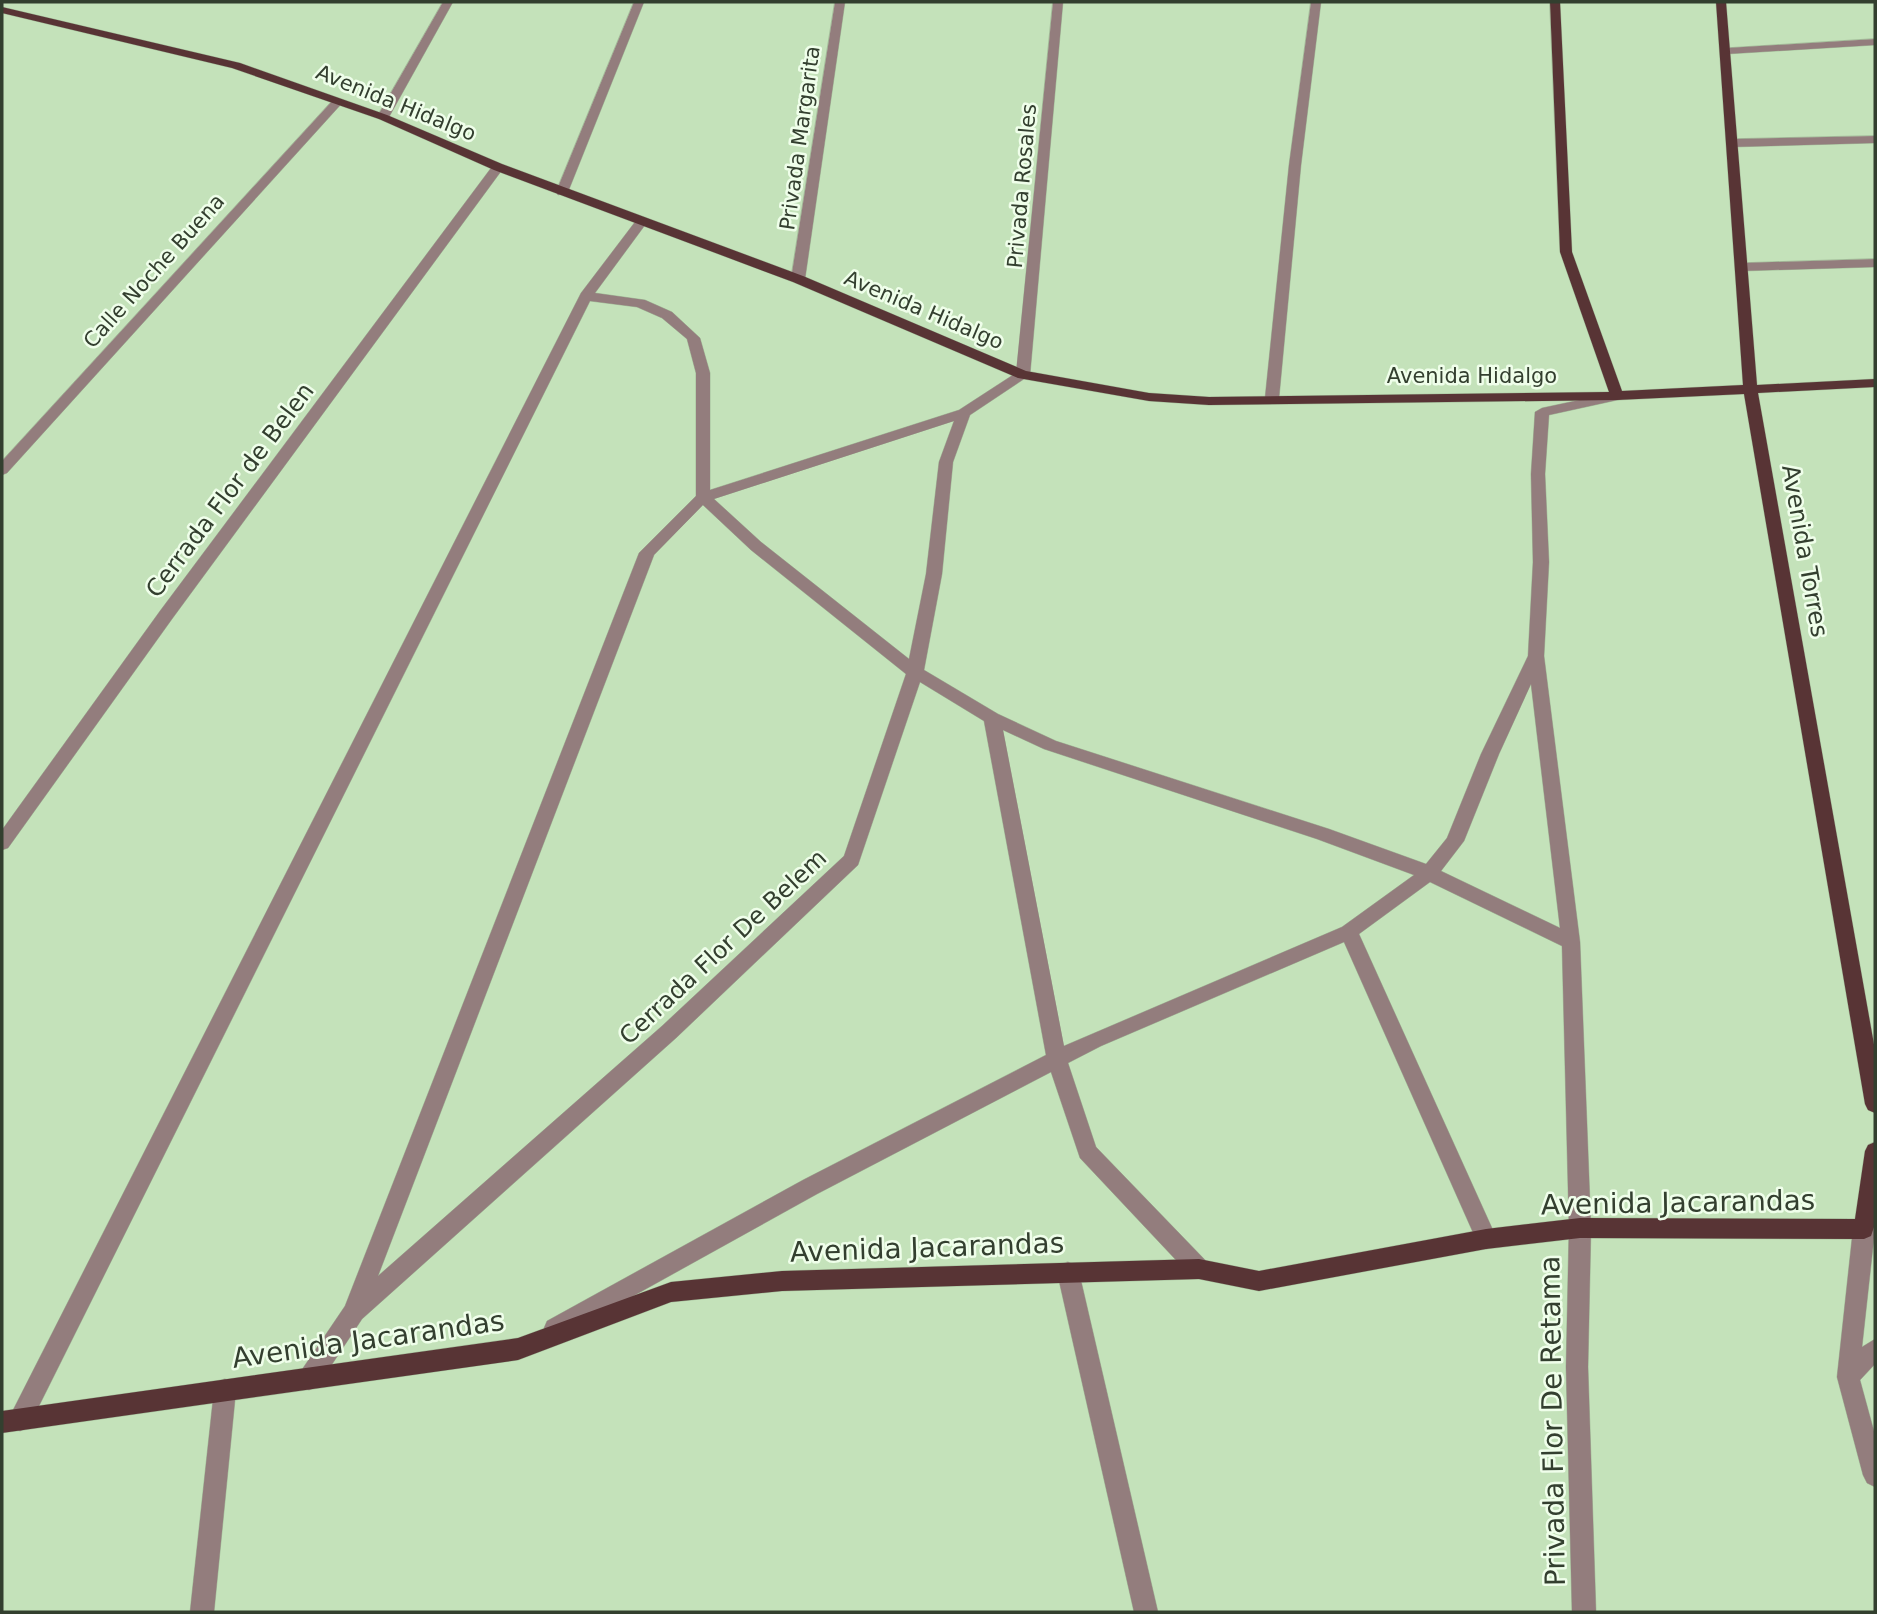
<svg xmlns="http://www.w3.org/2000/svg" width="1877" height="1614" viewBox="0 0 1877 1614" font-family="'DejaVu Sans',sans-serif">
<rect width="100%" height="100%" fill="#c4e2ba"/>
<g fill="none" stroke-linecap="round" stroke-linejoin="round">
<!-- minor casing -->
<g stroke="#a4be9b" stroke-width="1">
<g id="minor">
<path d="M443 2H453L389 117 379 119 377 117Z"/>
<path d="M634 2H644L568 192 558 195 556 192Z"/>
<path d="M835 2H845L805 279 798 283 791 279Z"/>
<path d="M1053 2H1063L1030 375 970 415 953 462 942 574 924 670 998 714 1056 741 1329 829 1426 864 1447 838 1481 754 1528 656 1533 562 1531 474 1535 412 1542 408 1617 392 1624 396 1622 399 1549 415 1545 474 1549 562 1544 656 1580 942 1591 1228 1588 1367 1596 1612H1572L1566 1367 1569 1228 1562 946 1430 882 1359 934 1497 1239 1493 1246 1486 1249 1479 1246 1344 942 1101 1046 1068 1063 1096 1147 1207 1262 1210 1269 1207 1276 1199 1279 1191 1276 1080 1158 1051 1072 817 1194 563 1335 555 1338 547 1335 544 1328 547 1321 803 1180 1046 1055 984 721 920 682 858 865 676 1038 362 1319 317 1387 309 1390 301 1387 298 1379 301 1371 345 1306 639 553 696 496V373L687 339 662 318 637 307 590 301 28 1428 20 1431 12 1428 9 1420 12 1412 581 293 638 218H646L648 221 595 293 645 300 672 312 700 338 710 373V490L959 410 1016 373ZM954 421 939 462 926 574 909 659 761 542 714 499ZM703 505 751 550 906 674 844 856 662 1026 378 1276 654 555ZM1531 684 1560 928 1441 871 1464 841 1499 754ZM1003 730 1044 749 1317 839 1414 875 1342 927 1064 1046Z"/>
<path d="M1311 2H1321L1301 165 1279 398 1272 402 1265 398 1289 165Z"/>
<path d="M1875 39V45L1727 54 1721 51 1727 48Z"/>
<path d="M334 99 344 101 7 473 2 475V461Z"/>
<path d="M1875 136V143L1732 147 1726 143 1732 139Z"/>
<path d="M498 163 504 167 502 170 172 619 8 848 2 850V830L160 611 494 164Z"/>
<path d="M1875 259V267L1742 271 1736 267 1742 263Z"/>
<path d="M1864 1219 1871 1222 1875 1229 1862 1347 1875 1339V1364L1860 1380 1875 1435V1487L1867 1483 1863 1475 1837 1377 1853 1229 1857 1222Z"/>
<path d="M1068 1262 1076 1265 1079 1272 1158 1612H1134L1057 1272 1060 1265Z"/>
<path d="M225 1379 233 1382 236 1390 214 1612H190L214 1390 217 1382Z"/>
</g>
</g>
<!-- major casing -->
<g stroke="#a4be9b" stroke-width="1">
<g id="major">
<path d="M1550 2H1560L1572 252 1622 391 1743 385 1716 2H1726L1757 385 1875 379V387L1758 393 1875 1050V1113L1868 1110 1865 1104 1744 394 1617 400 1209 405 1149 401 1018 378 793 282 494 170 379 119 232 68 2 13V7L240 63 387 115 502 164 803 276 1026 371 1149 393 1209 397 1609 392 1560 252Z"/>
<path d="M1875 1142V1224L1871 1236 1864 1239 1580 1238 1486 1249 1259 1291 1199 1279 782 1291 671 1302 518 1360 2 1433V1411L518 1338 671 1282 782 1271 1199 1259 1259 1271 1486 1229 1580 1218 1855 1219 1865 1151 1868 1145Z"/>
</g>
</g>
<!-- minor -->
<use href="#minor" fill="#937d7d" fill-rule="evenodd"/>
<!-- major -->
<use href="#major" fill="#583435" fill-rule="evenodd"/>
</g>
<g text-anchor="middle" stroke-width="5" stroke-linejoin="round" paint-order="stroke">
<!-- far-street labels -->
<g font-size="21" fill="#333f2f" stroke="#effeea">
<text transform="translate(396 103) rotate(22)" y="7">Avenida Hidalgo</text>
<text transform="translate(800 138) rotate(-82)" y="7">Privada Margarita</text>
<text transform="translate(1022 186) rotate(-85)" y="7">Privada Rosales</text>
<text transform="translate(154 271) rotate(-48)" y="7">Calle Noche Buena</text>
<text transform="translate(924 310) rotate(23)" y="7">Avenida Hidalgo</text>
<text x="1472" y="383">Avenida Hidalgo</text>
</g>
<!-- street labels -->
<g font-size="24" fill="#333f2f" stroke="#effeea">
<text transform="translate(230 490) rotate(-53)" y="8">Cerrada Flor de Belen</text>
<text transform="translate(1805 551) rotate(80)" y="8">Avenida Torres</text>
<text transform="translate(723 947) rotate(-43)" y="8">Cerrada Flor De Belem</text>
</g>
<!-- near-street labels -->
<g font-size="28" fill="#333f2f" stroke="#effeea">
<text transform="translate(1678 1202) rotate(-1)" y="10">Avenida Jacarandas</text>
<text transform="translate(927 1247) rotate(-2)" y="10">Avenida Jacarandas</text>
<text transform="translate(368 1339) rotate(-8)" y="10">Avenida Jacarandas</text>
<text transform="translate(1552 1421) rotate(-91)" y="10">Privada Flor De Retama</text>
</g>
</g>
<!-- border -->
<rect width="1877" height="1614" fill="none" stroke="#333f2f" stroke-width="7"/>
</svg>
